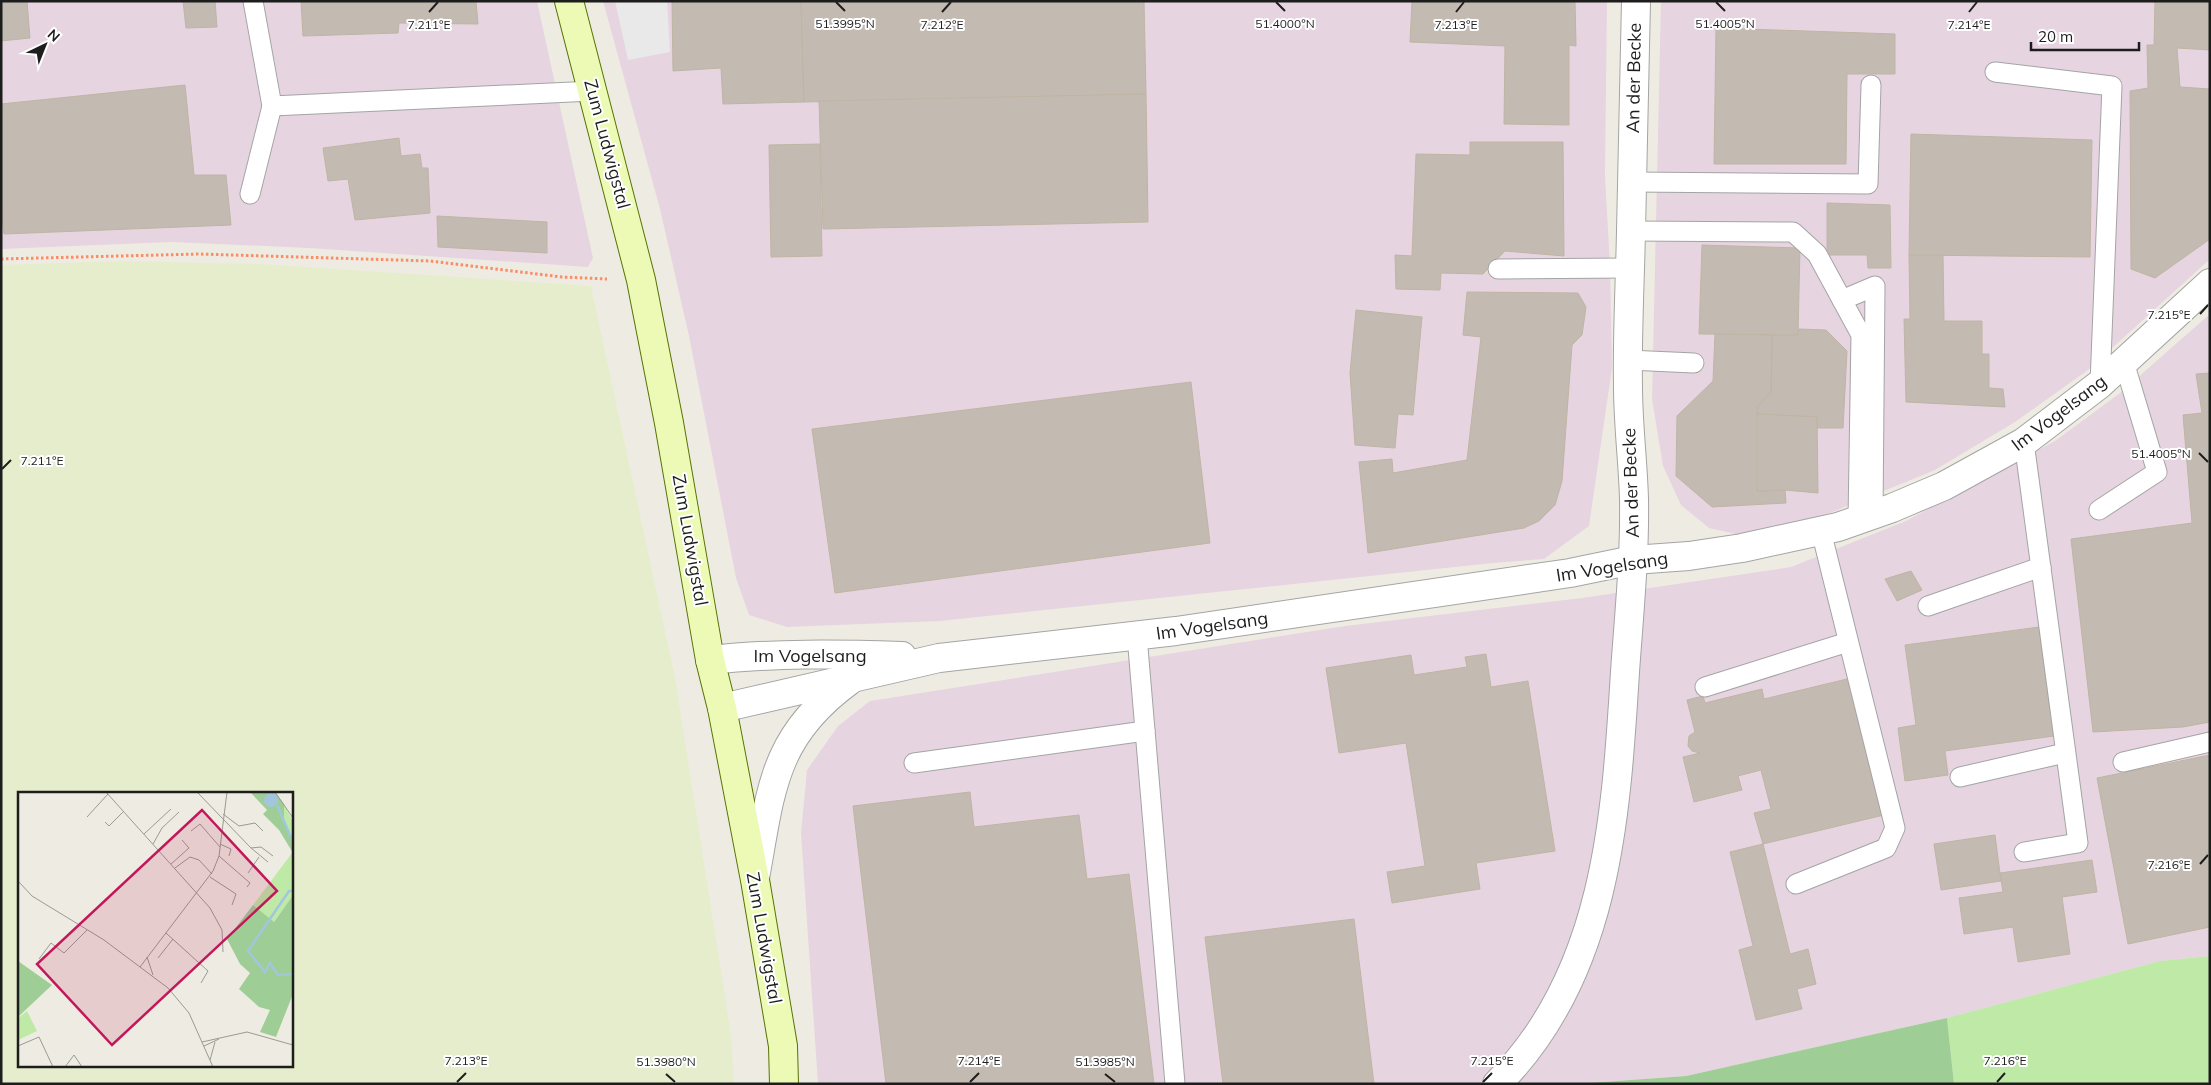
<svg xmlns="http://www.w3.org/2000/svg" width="2211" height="1085" viewBox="0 0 2211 1085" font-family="Mulish,sans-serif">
<rect width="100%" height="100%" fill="#eeece2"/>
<!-- industrial -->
<g fill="#e7d4e1">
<path d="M1 1H537L593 258 588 267 309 248 171 242 1 249Z"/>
<path d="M603 1H1607L1605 175 1610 266 1612 368 1589 526 1544 559 1493 563 940 621 787 627 749 615 736 578 689 336 660 209Z"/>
<path d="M1661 1H2210V259L2088 370 2015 422 1935 470 1830 513 1749 537 1709 528 1681 505 1663 466 1652 399Z"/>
<path d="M2210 314V956L2160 961 1947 1018 1686 1076 1576 1084H818L801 833 807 770 838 726 870 701 1345 626 1582 598 1791 567 1906 521 2055 441 2120 393Z"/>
</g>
<!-- farmland -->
<path fill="#e6edcd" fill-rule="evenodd" d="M120 261 260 264 591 286 675 678 731 1035 734 1084H1V265ZM19 794H291V1066H19Z"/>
<!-- grass -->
<path fill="#bee9a7" d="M2210 956V1084H1954L1947 1018 2160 961Z"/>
<!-- forest -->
<path fill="#9ece96" d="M1947 1018 1954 1084H1575L1686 1076Z"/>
<!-- parking -->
<path fill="#e9e9e9" d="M615 1H667L670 52 628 60Z"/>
<!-- building -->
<g fill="#c3bbb2" stroke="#c0b4a4">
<path d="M1 1H27L30 38 1 41Z"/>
<path d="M183 1H215L217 27 186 28Z"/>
<path d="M301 1H476L478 24 399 23 398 33 303 36Z"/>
<path d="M672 1H801L804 102 723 104 721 68 673 71Z"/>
<path d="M801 1H1144L1146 94 804 102Z"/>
<path d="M1412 1H1575L1576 46 1569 45V125L1504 124 1505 46 1410 42Z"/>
<path d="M2155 1H2210V50L2177 48 2180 87 2210 89V239L2155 278 2131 269 2130 91 2148 88 2147 45H2154Z"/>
<path d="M1716 28 1895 34V74H1847L1846 164H1714Z"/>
<path d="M185 85 194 175H226L231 225 4 234 1 208V104Z"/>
<path d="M1146 94 1148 222 823 229 819 101Z"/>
<path d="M1911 134 2092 140 2090 257 1909 255Z"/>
<path d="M399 138 401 156 420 154 422 168H428L430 213 355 220 348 179 328 181 323 148Z"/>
<path d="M1470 142H1563L1564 256 1505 251 1483 274 1441 273 1440 290 1396 289 1395 255 1412 256 1416 154 1470 155Z"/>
<path d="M820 144 822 256 771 257 769 145Z"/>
<path d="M1827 203 1890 205 1891 268H1868L1867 255H1827Z"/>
<path d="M437 216 547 222V253L438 247Z"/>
<path d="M1702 245 1800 248 1798 335 1699 334Z"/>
<path d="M1909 255H1943L1944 321H1982V354H1989V388L2003 389 2005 407 1906 402 1904 319H1910Z"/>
<path d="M1467 292 1578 293 1586 307 1582 335 1572 345 1562 481 1555 505 1539 521 1524 528 1368 553 1359 462 1392 459 1393 473 1467 460 1481 337 1463 335Z"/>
<path d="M1356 310 1422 317 1413 415 1398 414 1395 448 1355 445 1350 373Z"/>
<path d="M1799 329 1826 330 1847 351 1843 428H1817V417L1757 414V407L1771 392 1772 335H1798Z"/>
<path d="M1715 334 1772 335 1771 392 1757 407V491L1785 490 1786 503 1712 507 1676 476 1677 416 1713 381Z"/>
<path d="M2210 373V722L2183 727 2093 732 2071 539 2192 523 2183 415 2202 413 2196 374Z"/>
<path d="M1191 382 1210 543 835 593 812 429Z"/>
<path d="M1757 414 1817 417 1818 493 1785 490 1757 491Z"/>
<path d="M1911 571 1922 590 1897 601 1885 579Z"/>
<path d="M2039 627 2054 736 1945 751 1948 775 1905 781 1898 728 1916 725 1905 645Z"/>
<path d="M1486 654 1491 687 1528 681 1555 851 1476 863 1480 889 1392 903 1387 872 1425 866 1406 743 1339 753 1326 668 1411 655 1414 675 1467 667 1465 657Z"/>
<path d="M1851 678 1884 815 1763 844 1754 813 1771 809 1761 770 1738 776 1742 790 1694 802 1683 757 1700 753 1692 751 1688 746 1689 736 1695 732 1687 700 1703 696 1705 703 1762 689 1764 699Z"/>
<path d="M2210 755V927L2128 944 2097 778Z"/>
<path d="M970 792 974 827 1079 815 1087 879 1129 874 1154 1084H886L853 806Z"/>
<path d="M1995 835 2001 881 1941 890 1934 844Z"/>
<path d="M1763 844 1790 954 1808 949 1816 984 1797 989 1802 1009 1756 1020 1739 950 1753 946 1730 852Z"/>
<path d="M2092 860 2097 892 2062 897 2070 954 2018 962 2013 927 1964 934 1959 898 2003 892 2000 873Z"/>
<path d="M1354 919 1374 1084H1223L1205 937Z"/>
</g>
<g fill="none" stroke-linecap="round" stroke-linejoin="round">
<!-- lane casing -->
<g stroke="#a4a4a4" stroke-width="21">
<g id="lane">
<path d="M253 1 272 106 593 91"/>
<path d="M1995 72 2112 86 2100 384"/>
<path d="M1632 182 1868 184 1871 85"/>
<path d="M250 194 272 106"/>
<path d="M1631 231 1793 232 1817 254 1861 335 1858 520"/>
<path d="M1498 269 1630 268"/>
<path d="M1842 300 1875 286 1873 515"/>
<path d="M1628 360 1694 363"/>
<path d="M2099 510 2157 472 2124 362"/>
<path d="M1928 606 2041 567"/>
<path d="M1137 636 1175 1084"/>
<path d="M1705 687 1848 642"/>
<path d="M2123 762 2210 742"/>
<path d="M914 763 1145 731"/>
<path d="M1960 777 2065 753"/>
<path d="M2024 852 2078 843 2024 442"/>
<path d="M1796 884 1886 848 1895 828 1821 531"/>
</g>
</g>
<!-- street casing -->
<g stroke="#a4a4a4" stroke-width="30">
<g id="street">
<path d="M710 660C774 653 838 654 902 656"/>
<path d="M722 708 939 658 1176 631 1570 573 1633 560 1689 556 1742 548 1838 527 1892 508 1944 486 2024 442 2100 384 2210 283"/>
<path d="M755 878C771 791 772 737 849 681"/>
<path d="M1497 1084C1607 975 1616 817 1625 672 1629 614 1635 557 1634 499 1633 462 1628 424 1628 387 1627 335 1630 283 1631 231 1633 154 1634 78 1636 1"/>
</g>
</g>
<!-- secondary casing -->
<g stroke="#577304" stroke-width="30">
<path id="secondary" d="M569 1 641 280 669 423 710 660 722 708 755 880 783 1046 784 1084"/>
</g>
<!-- path -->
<path stroke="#fa8c67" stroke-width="3" stroke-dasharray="2.5 2.5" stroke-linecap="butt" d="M1 259 199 254 430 261 562 277 607 279"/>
<!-- lane -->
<use href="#lane" stroke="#fff" stroke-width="19"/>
<!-- street -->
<use href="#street" stroke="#fff" stroke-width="28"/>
<!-- secondary -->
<use href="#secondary" stroke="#ecfab5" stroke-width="28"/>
</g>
<!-- ticks -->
<path fill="none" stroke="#1d1d1d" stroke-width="2" d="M836 2 845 11M1276 2 1285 11M1716 2 1725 11M429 12 438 2M942 12 951 2M1456 12 1464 2M1969 12 1977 2M2200 314 2208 305M2199 453 2208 462M2 469 11 460M2200 864 2208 855M666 1074 675 1082M1105 1074 1115 1082M457 1082 466 1073M970 1082 979 1073M1483 1082 1492 1073M1997 1082 2005 1073"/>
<g text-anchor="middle" stroke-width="4" stroke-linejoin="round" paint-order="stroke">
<!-- street labels -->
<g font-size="18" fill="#1d1d1d" stroke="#fff">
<text transform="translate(1634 78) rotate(-89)" y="6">An der Becke</text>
<text transform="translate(607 144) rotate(75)" y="6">Zum Ludwigstal</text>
<text transform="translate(2059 413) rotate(-37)" y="6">Im Vogelsang</text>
<text transform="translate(1631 483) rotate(-92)" y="6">An der Becke</text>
<text transform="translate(690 540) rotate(80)" y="6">Zum Ludwigstal</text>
<text transform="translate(1612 567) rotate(-9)" y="6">Im Vogelsang</text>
<text transform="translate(1212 626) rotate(-8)" y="6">Im Vogelsang</text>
<text x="810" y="662">Im Vogelsang</text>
<text transform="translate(764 938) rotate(80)" y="6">Zum Ludwigstal</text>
</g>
</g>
<!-- overview -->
<g transform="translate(18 792)">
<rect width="275" height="275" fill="#eeece2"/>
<path d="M266 12 275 30V103L255 131 235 113 274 61V47L266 30ZM9 219 19 239 0 248V226Z" fill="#bee9a7"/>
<path d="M232 0H257L266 12V30L274 47 275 61 261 38 245 22 249 18ZM275 103V202L258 245 242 240 252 218 241 215 221 197 232 181 222 172 209 147 235 113 256 130ZM0 169 34 193 0 225Z" fill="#9ece96"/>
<path d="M246 8a7 7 0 1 1 14 0a7 7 0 1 1-14 0Z" fill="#a2c6dc"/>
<path fill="none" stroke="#a2c6dc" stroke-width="2.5" d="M259 13 275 50M275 99H271L230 159 247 180 252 171 260 183 275 182"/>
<path fill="none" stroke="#9a9993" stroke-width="1" d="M88 0 192 116 204 138 205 160M179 0 233 56 243 55 255 64M257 0 275 26M205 22 221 34 237 31 245 39M69 25 90 2M87 30 91 34 106 19M173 39 182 32 202 55M126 42 153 17M135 52 144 36 161 20M202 52 213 57 211 64M233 56 250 70M201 64 232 91 229 95M153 72 171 56 164 48M157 76 172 65 181 68 194 82M230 81 241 65M192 85 218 102 214 113M0 89 14 104 86 148 150 196 171 221 195 275M148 141 190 179 183 191M129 165 135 183M140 166 155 147M21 167 33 151 46 161 69 138M122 175 195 79 201 64 209 0M184 250 229 240 275 253M0 254 21 245 35 275M186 254 201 247M192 268 197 250M47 275 56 263 64 275"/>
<path fill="#c2185b" fill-opacity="0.15" stroke="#c2185b" stroke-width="2.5" d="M184 18 259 99 94 253 19 172Z"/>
<rect width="275" height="275" fill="none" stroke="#1d1d1d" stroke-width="2.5"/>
</g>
<g font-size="12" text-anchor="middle" fill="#1d1d1d" stroke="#fff" stroke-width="4" stroke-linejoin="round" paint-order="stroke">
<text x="1285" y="28">51.4000°N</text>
<text x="1725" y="28">51.4005°N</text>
<text x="845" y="28">51.3995°N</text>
<text x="429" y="29">7.211°E</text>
<text x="942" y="29">7.212°E</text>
<text x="1456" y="29">7.213°E</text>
<text x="1969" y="29">7.214°E</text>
<text x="2169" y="319">7.215°E</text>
<text x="2161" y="458">51.4005°N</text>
<text x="42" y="465">7.211°E</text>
<text x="2169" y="869">7.216°E</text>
<text x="466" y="1065">7.213°E</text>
<text x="979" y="1065">7.214°E</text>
<text x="1492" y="1065">7.215°E</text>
<text x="2005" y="1065">7.216°E</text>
<text x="666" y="1066">51.3980°N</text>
<text x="1105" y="1066">51.3985°N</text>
</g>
<!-- border -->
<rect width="2211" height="1085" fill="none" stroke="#1d1d1d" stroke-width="5"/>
<!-- north arrow -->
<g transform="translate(45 45) rotate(43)" stroke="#ffffff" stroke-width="4" paint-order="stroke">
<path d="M0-4L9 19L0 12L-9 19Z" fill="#1d1d1d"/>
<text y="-8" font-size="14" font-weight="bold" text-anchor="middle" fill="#1d1d1d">N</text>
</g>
<!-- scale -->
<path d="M2031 42v8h108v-8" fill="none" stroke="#1d1d1d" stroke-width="2.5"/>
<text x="2038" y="42" font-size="15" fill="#1d1d1d" stroke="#ffffff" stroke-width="4" paint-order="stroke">20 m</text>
</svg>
